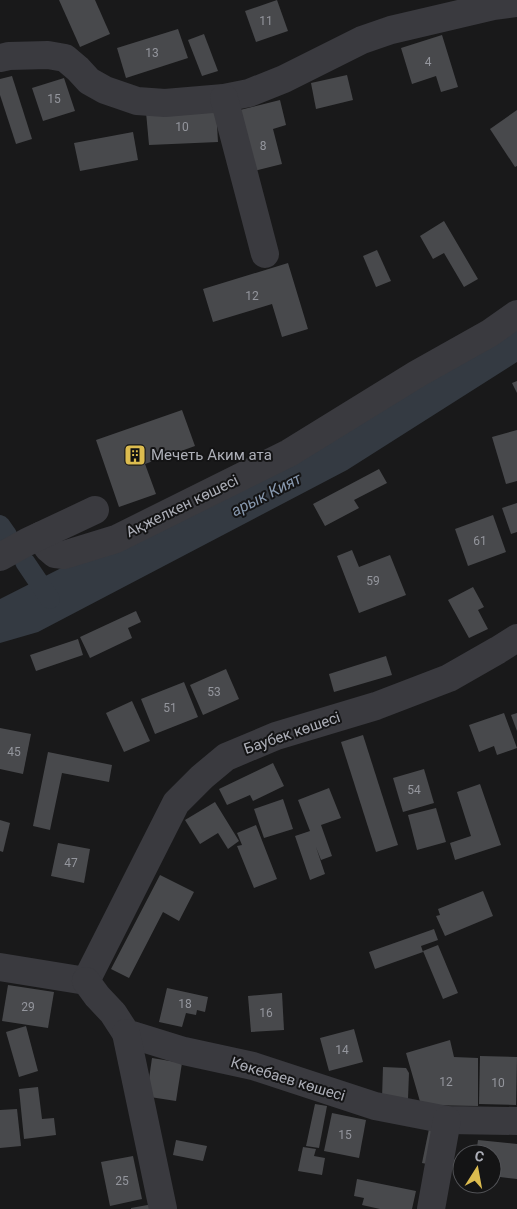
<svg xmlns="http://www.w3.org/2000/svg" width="517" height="1209" viewBox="0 0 517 1209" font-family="Roboto,sans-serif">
<rect width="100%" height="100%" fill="#19191a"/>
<!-- water -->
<path fill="#343a42" d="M517 326V362L347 470 38 632 0 643V599L77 560Z"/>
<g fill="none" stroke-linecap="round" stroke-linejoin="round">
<!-- canal -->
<g stroke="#343a42" stroke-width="20">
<path d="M0 525 7 535"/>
<path d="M25 562 50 599"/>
</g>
</g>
<!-- building -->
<g fill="#48494c">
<path d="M59 0H95L110 34 80 47Z"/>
<path d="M277 0 288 31 256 42 245 11Z"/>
<path d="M178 29 188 58 126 78 117 48Z"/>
<path d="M204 34 218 71 202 76 188 40Z"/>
<path d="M442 35 458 87 441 92 436 76 412 84 401 48Z"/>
<path d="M347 75 353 100 316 109 311 83Z"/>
<path d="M12 76 32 139 16 144 0 95V79Z"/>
<path d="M64 78 75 111 43 121 32 88Z"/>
<path d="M280 100 286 125 273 129 282 164 254 171 240 110Z"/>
<path d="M216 108 218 142 149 145 146 112Z"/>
<path d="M517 110V166L515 167 490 129Z"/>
<path d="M133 132 138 160 80 171 74 143Z"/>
<path d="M444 221 478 279 464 287 444 253 433 259 420 236Z"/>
<path d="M377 250 391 281 376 287 363 256Z"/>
<path d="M288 263 308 329 282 337 272 304 213 322 203 289Z"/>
<path d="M517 381V393L512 383Z"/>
<path d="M182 410 195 446 145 464 156 494 119 507 96 440Z"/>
<path d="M517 430V481L506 484 492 437Z"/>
<path d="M379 469 387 483 354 500 359 508 325 526 313 504Z"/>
<path d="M517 503V532L511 534 502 508Z"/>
<path d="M493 515 506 552 468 566 455 529Z"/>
<path d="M352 550 359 567 390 555 406 595 359 613 337 556Z"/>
<path d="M473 587 484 607 478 610 488 629 469 638 448 600Z"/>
<path d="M136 611 141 622 128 628 132 638 90 658 80 637Z"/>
<path d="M78 639 83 655 36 671 30 655Z"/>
<path d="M386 656 392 675 334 692 329 674Z"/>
<path d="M226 669 239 699 203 715 190 685Z"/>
<path d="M184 682 198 717 155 734 141 699Z"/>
<path d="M132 701 150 741 124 752 106 713Z"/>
<path d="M504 713 517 748 497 755 494 746 479 752 469 725Z"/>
<path d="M517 713V731L511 715Z"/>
<path d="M0 728 31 734 23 774 0 769Z"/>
<path d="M363 735 398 845 376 852 341 742Z"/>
<path d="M48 752 112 765 109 782 62 773 50 830 33 826Z"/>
<path d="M273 763 284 786 253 801 250 795 227 805 219 789Z"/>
<path d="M424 769 434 803 403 812 393 778Z"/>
<path d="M480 784 501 845 455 860 450 843 471 836 457 792Z"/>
<path d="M329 788 341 818 321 825 332 856 321 860 316 847 325 874 310 880 295 836 310 831 298 800Z"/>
<path d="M283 799 293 829 264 838 254 809Z"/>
<path d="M215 802 239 841 228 849 218 833 200 844 185 820Z"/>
<path d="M436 808 446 842 417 850 408 815Z"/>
<path d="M0 820 10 823 3 852 0 851Z"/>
<path d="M256 825 277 879 254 888 237 846 242 845 237 833Z"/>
<path d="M58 843 90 849 84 883 51 876Z"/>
<path d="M160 875 194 892 179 921 163 912 129 978 111 969Z"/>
<path d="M483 891 493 916 445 936 436 916 440 915 438 909Z"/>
<path d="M434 929 438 940 421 946 423 952 375 969 369 952Z"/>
<path d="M438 945 458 993 443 999 423 951Z"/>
<path d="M8 985 54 992 48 1028 2 1021Z"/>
<path d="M167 988 208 997 205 1012 197 1010 196 1015 186 1013 182 1027 159 1022Z"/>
<path d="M282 993 284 1030 251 1032 248 996Z"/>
<path d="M26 1026 38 1071 19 1077 6 1032Z"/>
<path d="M354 1029 363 1062 329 1071 320 1038Z"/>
<path d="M450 1040 454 1057 478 1058V1106L421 1105 406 1053Z"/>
<path d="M480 1056 517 1057 516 1105 479 1104Z"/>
<path d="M152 1058 182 1063 176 1101 150 1097 147 1093Z"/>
<path d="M383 1067 406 1068 409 1073 408 1099 382 1098Z"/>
<path d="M38 1087 42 1119 54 1118 56 1135 24 1139 19 1089Z"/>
<path d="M315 1104 327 1106 319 1148 306 1146Z"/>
<path d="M17 1109 21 1146 0 1148V1110Z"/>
<path d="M332 1113 366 1120 359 1158 324 1151Z"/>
<path d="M429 1129 444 1132 437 1166 422 1163Z"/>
<path d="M176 1140 207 1146 203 1161 173 1155Z"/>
<path d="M478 1140 517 1144V1179L492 1176V1154H476Z"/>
<path d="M303 1147 316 1149 314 1156 325 1158 322 1175 298 1171Z"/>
<path d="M133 1156 142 1199 110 1206 101 1162Z"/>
<path d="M357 1179 416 1191 412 1209H380L362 1205 364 1198 354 1196Z"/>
<path d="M153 1204 154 1209H131V1208Z"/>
</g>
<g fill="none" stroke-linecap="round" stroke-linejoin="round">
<!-- minor -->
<g stroke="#3a3a3f" stroke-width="28">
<path d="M0 58 9 56 48 55 65 58 78 69 89 81 105 90 137 101 165 103 224 98 249 93 284 79 362 40 391 30 493 6 517 3"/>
<path d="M224 98 265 254"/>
<path d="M40 536 48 548 55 554 64 555 116 539 289 453 417 374 490 333 517 314"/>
<path d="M0 557 27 542 95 510"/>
<path d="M0 967 86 981"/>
<path d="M86 981 176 803 202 777 226 757 276 736 376 706 449 678 498 650 517 638"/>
<path d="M86 981 97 996 113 1013 126 1033 184 1051 253 1066 375 1106 447 1120 517 1121"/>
<path d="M126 1033 163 1209"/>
<path d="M431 1209 447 1120"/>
</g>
</g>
<!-- icons -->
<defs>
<g id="building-square" transform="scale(1.125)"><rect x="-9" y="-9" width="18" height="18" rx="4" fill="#dcbc4f" stroke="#141415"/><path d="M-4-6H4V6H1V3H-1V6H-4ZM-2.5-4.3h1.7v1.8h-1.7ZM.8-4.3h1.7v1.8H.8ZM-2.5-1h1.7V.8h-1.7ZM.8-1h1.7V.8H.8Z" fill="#111"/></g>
</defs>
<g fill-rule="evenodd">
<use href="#building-square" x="135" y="455"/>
</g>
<g text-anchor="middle" stroke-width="4" stroke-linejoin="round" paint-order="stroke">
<!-- number labels -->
<g font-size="12" fill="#94969d">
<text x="266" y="25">11</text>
<text x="152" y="57">13</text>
<text x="428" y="66">4</text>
<text x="54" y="103">15</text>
<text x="182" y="131">10</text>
<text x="263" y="150">8</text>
<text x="252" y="300">12</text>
<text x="480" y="545">61</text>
<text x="373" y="585">59</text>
<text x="214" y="696">53</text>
<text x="170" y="712">51</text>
<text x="14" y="756">45</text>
<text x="414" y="794">54</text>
<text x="71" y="867">47</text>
<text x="185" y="1008">18</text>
<text x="28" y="1011">29</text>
<text x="266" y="1017">16</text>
<text x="342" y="1054">14</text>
<text x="446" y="1086">12</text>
<text x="498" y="1087">10</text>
<text x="345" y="1139">15</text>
<text x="122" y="1185">25</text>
</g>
<!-- poi labels -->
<g font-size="15" fill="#adafb8" stroke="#141415" text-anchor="start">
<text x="151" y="460">Мечеть Аким ата</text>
</g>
<!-- street labels -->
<g font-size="15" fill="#adafb8" stroke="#141415">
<text transform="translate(182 506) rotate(-26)" y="5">Ақжелкен көшесі</text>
<text transform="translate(292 733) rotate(-19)" y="5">Баубек көшесі</text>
<text transform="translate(288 1079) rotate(17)" y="5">Көкебаев көшесі</text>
</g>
<!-- water labels -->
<g font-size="16" font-style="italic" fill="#8899af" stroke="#141415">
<text transform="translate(266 494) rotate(-27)" y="6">арык Кият</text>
</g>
</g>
<!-- north arrow -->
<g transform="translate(477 1169) rotate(11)"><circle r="24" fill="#141415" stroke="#515256"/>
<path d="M0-4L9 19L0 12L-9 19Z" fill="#dcbc4f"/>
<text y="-8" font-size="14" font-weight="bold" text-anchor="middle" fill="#adafb8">С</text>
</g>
</svg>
